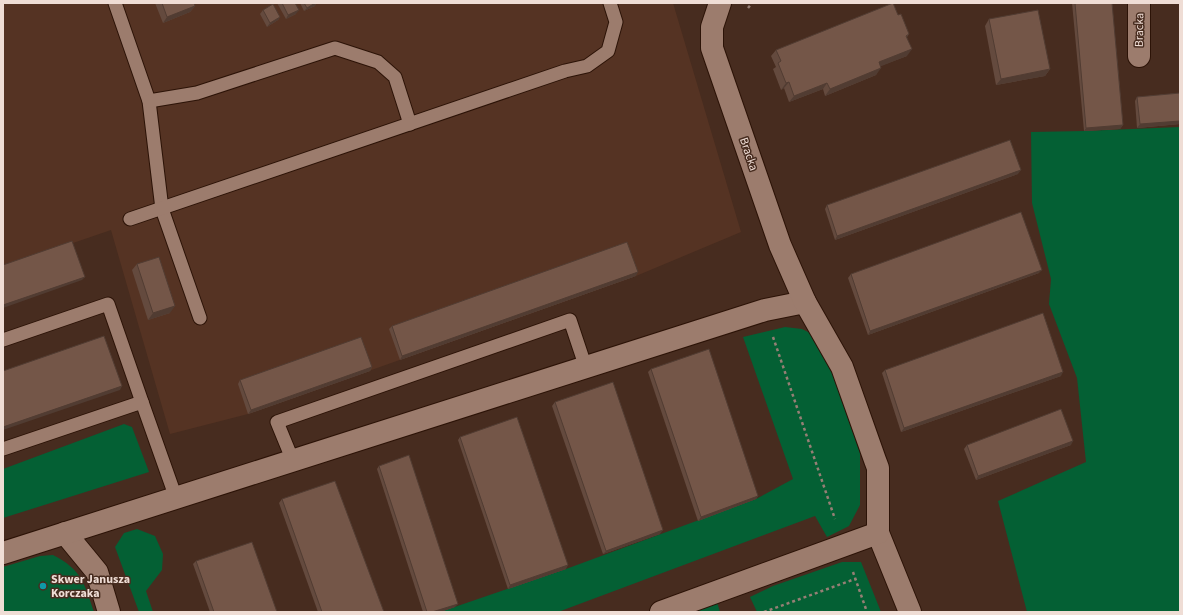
<svg xmlns="http://www.w3.org/2000/svg" width="1183" height="615" viewBox="0 0 1183 615" font-family="'Source Sans 3',sans-serif">
<rect width="100%" height="100%" fill="#472c1f"/>
<!-- built -->
<path fill="#553323" d="M3 3H673L741 232 636 276 248 414 170 434 111 230 3 267Z"/>
<!-- green -->
<g fill="#046034">
<path d="M1180 127V612H1027L998 501 1086 462 1077 378 1049 304 1051 279 1032 203 1031 132 1084 131Z"/>
<path d="M785 327 802 329 820 338 860 453V505L849 526 827 537 815 516 558 612H440L566 569 756 499 793 479 743 337Z"/>
<path d="M124 424 132 427 149 472 3 518V469Z"/>
<path d="M137 529 155 536 163 554 162 570 146 591 153 612H139L115 547 124 533Z"/>
<path d="M53 555C82 570 84 583 94 612H3V567L40 556Z"/>
<path d="M842 562H861L881 612H757L750 597 773 586Z"/>
<path d="M717 602 720 612H693Z"/>
</g>
<g fill="none" stroke-linecap="round" stroke-linejoin="round">
<!-- lane casing -->
<g stroke="#2c1307" stroke-width="15">
<g id="lane">
<path d="M115 3 149 101 162 209 200 318"/>
<path d="M149 101 197 93 335 48 378 62 395 77 410 124"/>
<path d="M130 219 565 71 587 66 608 51 616 22 610 3"/>
<path d="M3 340 108 304 142 402"/>
<path d="M3 449 142 402 176 498"/>
<path d="M293 461 277 422 570 320 586 368"/>
</g>
</g>
<!-- street casing -->
<g stroke="#2c1307" stroke-width="24">
<g id="street">
<path d="M1139 56V3"/>
<path d="M65 533 97 572 109 612"/>
<path d="M878 533 910 612"/>
<path d="M3 553 765 310 805 302"/>
<path d="M661 612 878 533V468L875 460 842 367 805 302 780 245 712 48V27L720 3"/>
</g>
</g>
<!-- path -->
<g stroke="#967f75" stroke-width="2.5" stroke-dasharray="3 3" stroke-linecap="butt">
<path d="M748 8 752 3"/>
<path d="M773 337 835 519"/>
<path d="M853 572 867 612"/>
<path d="M764 612 855 579"/>
</g>
<!-- lane -->
<use href="#lane" stroke="#9c7c6d" stroke-width="13"/>
<!-- street -->
<use href="#street" stroke="#9c7c6d" stroke-width="22"/>
</g>
<!-- wall -->
<g fill="#644a3e">
<path d="M155 3H194L195 6 190 12 163 23Z"/>
<path d="M277 3H295L296 14 286 19Z"/>
<path d="M300 3H316L315 6 304 11Z"/>
<path d="M1072 3H1112L1123 125 1120 129 1084 131Z"/>
<path d="M263 10 280 17 278 20 267 27 260 14Z"/>
<path d="M989 19 1050 69 1045 76 996 85 985 26Z"/>
<path d="M909 34 907 37V56L880 66 876 75 825 96 823 89 789 102 784 88 781 90 773 69 776 67 771 56 776 50Z"/>
<path d="M1180 93V124L1137 128 1135 101 1137 97Z"/>
<path d="M1018 174 835 240 825 209 827 205Z"/>
<path d="M137 264 170 313 148 320 132 270Z"/>
<path d="M1039 273 868 335 848 278 851 274Z"/>
<path d="M636 276 400 360 389 329 392 326Z"/>
<path d="M372 367 370 371 248 414 238 384 240 380Z"/>
<path d="M651 369 758 496 756 499 698 521 648 372Z"/>
<path d="M885 370 1061 376 901 432 882 373Z"/>
<path d="M555 402 660 534 603 554 552 406Z"/>
<path d="M460 437 566 569 508 589 458 440Z"/>
<path d="M967 445H1071L976 480 964 449Z"/>
<path d="M379 466 455 607 440 612H423L377 469Z"/>
<path d="M282 499 384 612H318L279 503Z"/>
<path d="M196 561 277 612H210L193 564Z"/>
</g>
<!-- shaded-wall -->
<g fill="#513c32">
<path d="M315 3H316L315 6 304 11 307 8Z"/>
<path d="M195 6 190 12 163 23 167 17Z"/>
<path d="M299 10 296 14 286 19 288 15Z"/>
<path d="M280 17 278 20 267 27 270 23Z"/>
<path d="M912 49 907 56 874 69 879 62Z"/>
<path d="M881 68 876 75 825 96 830 89Z"/>
<path d="M1050 69 1045 76 996 85 1001 79Z"/>
<path d="M789 82 784 88 781 90 786 83Z"/>
<path d="M827 83 823 89 789 102 794 96Z"/>
<path d="M1180 121V124L1137 128 1140 124Z"/>
<path d="M1123 125 1120 129 1084 131 1086 128Z"/>
<path d="M1021 170 1018 174 835 240 837 236Z"/>
<path d="M1042 270 1039 273 868 335 870 331Z"/>
<path d="M638 272 636 276 400 360 402 356Z"/>
<path d="M85 277 82 280 3 308V305Z"/>
<path d="M175 306 170 313 148 320 153 313Z"/>
<path d="M372 367 370 371 248 414 251 410Z"/>
<path d="M1063 372 1061 376 901 432 904 428Z"/>
<path d="M122 386 120 390 3 430V427Z"/>
<path d="M1073 441 1071 445 976 480 978 476Z"/>
<path d="M758 496 756 499 698 521 701 517Z"/>
<path d="M663 530 660 534 603 554 606 551Z"/>
<path d="M568 565 566 569 508 589 510 585Z"/>
<path d="M458 604 455 607 440 612H432Z"/>
</g>
<!-- building -->
<g fill="#745648" stroke="#513c32">
<path d="M162 3H194L195 6 167 17Z"/>
<path d="M282 3H295L299 10 288 15Z"/>
<path d="M304 3H315L307 8Z"/>
<path d="M893 3 898 15 901 14 909 34 906 36 912 49 879 62 881 68 830 89 827 83 794 96 789 82 786 83 778 63 781 61 776 50Z"/>
<path d="M1075 3H1112L1123 125 1086 128Z"/>
<path d="M273 4 280 17 270 23 263 10Z"/>
<path d="M1038 10 1050 69 1001 79 989 19Z"/>
<path d="M1180 93V121L1140 124 1137 97Z"/>
<path d="M1010 140 1021 170 837 236 827 205Z"/>
<path d="M1021 212 1042 270 870 331 851 274Z"/>
<path d="M72 241 85 277 3 305V265Z"/>
<path d="M627 242 638 272 402 356 392 326Z"/>
<path d="M159 257 175 306 153 313 137 264Z"/>
<path d="M1043 313 1063 372 904 428 885 370Z"/>
<path d="M104 336 122 386 3 427V371Z"/>
<path d="M361 337 372 367 251 410 240 380Z"/>
<path d="M709 349 758 496 701 517 651 369Z"/>
<path d="M613 382 663 530 606 551 555 402Z"/>
<path d="M1061 409 1073 441 978 476 967 445Z"/>
<path d="M517 417 568 565 510 585 460 437Z"/>
<path d="M409 455 458 604 432 612H427L379 466Z"/>
<path d="M335 481 384 612H322L282 499Z"/>
<path d="M252 542 277 612H214L196 561Z"/>
</g>
<!-- markers -->
<circle fill="#0f9aa8" stroke="#472c1f" stroke-width="1.5" cx="43" cy="586" r="4"/>
<g text-anchor="middle" stroke-width="3" stroke-linejoin="round" paint-order="stroke">
<!-- street labels -->
<g font-size="12" fill="#efddd5" stroke="#472c1f">
<text transform="translate(1139 30) rotate(-89)" y="4">Bracka</text>
<text transform="translate(749 154) rotate(71)" y="4">Bracka</text>
</g>
<!-- poi labels -->
<g font-size="12" font-weight="bold" fill="#efddd5" stroke="#472c1f" text-anchor="start">
<text x="51" y="583">Skwer Janusza<tspan x="51" dy="14">Korczaka</tspan></text>
</g>
</g>
<!-- border -->
<rect width="1183" height="615" fill="none" stroke="#efddd5" stroke-width="8"/>
</svg>
